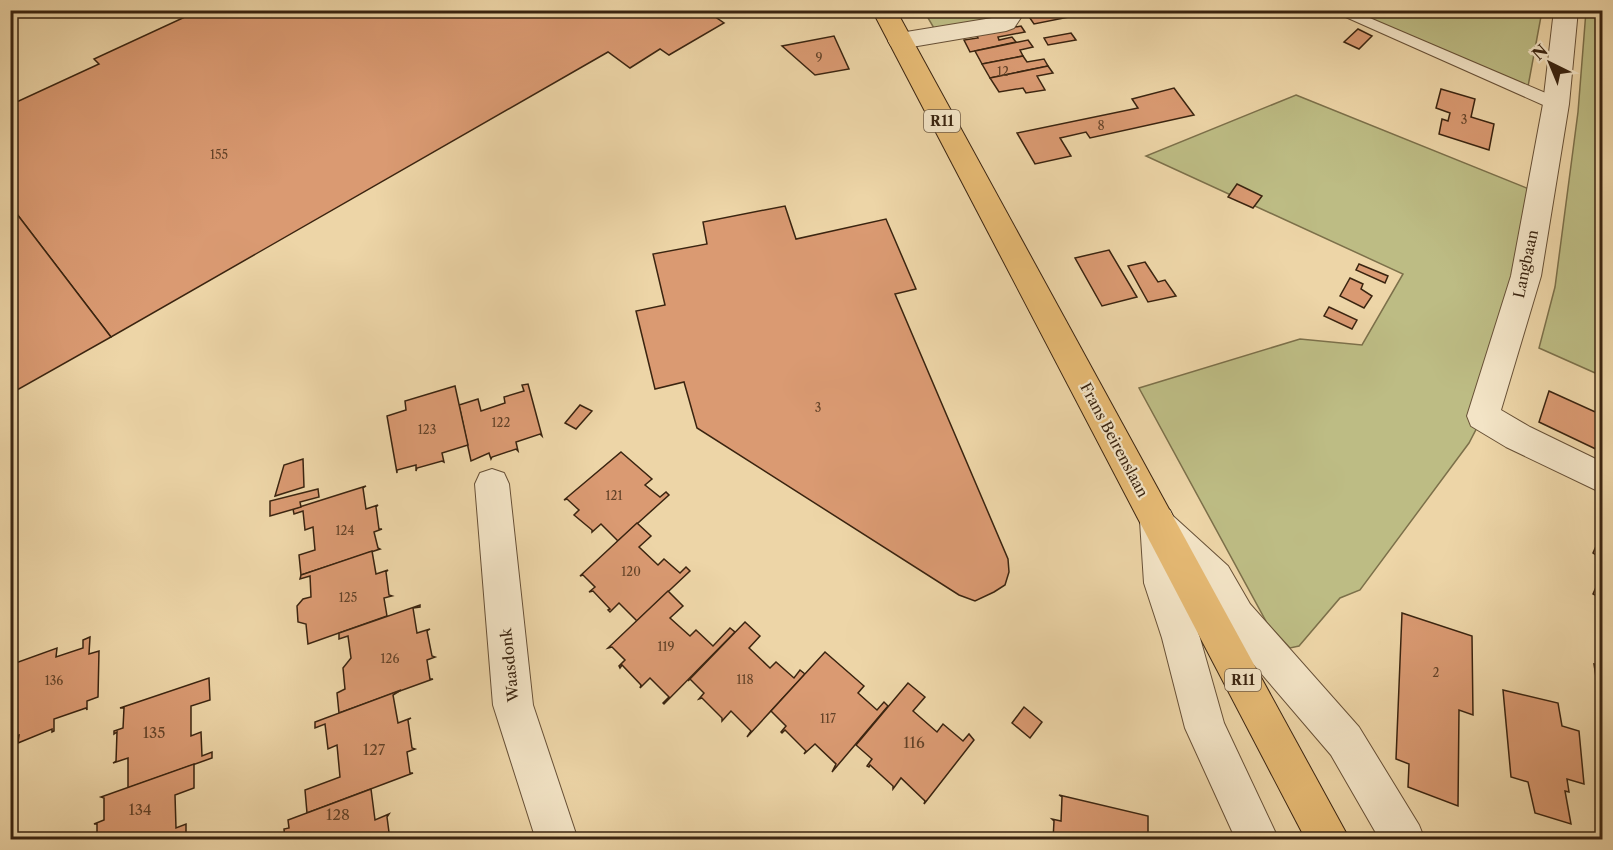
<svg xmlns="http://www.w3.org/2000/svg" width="1613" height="850" viewBox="0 0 1613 850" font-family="'Libre Caslon Text',serif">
<rect width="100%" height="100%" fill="#edd5a7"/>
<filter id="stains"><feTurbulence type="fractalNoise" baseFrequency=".00333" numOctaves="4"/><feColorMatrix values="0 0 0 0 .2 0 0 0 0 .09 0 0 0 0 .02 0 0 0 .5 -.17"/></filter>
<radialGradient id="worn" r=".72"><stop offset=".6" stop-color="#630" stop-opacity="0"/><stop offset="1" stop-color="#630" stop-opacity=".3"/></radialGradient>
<!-- green -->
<g fill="#bdbc84" stroke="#7c704a" stroke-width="1.5">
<path d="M1004 10 1001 19 935 30 924 11Z"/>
<path d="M1337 11H1542L1527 92Z"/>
<path d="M1586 11H1602V376L1539 348 1555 287 1578 112Z"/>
<path d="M1296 95 1539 193 1483 416 1469 443 1360 590 1340 598 1299 646 1290 648 1267 623 1139 388 1300 339 1362 345 1403 274 1146 156Z"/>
</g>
<!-- building -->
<g fill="#da9a72" stroke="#3a2410" stroke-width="1.5">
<path d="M200 10H705L724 23 669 55 660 49 630 68 608 52 111 337 10 205V105L99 64 94 59Z"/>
<path d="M764 10H803L766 17Z"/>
<path d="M1071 10 1074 16 1034 24 1025 11Z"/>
<path d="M1021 26 1025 32 998 37 999 40 1012 37 1016 42 970 52 964 40 978 38 976 34Z"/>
<path d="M1358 29 1372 36 1359 49 1344 42Z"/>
<path d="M1071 33 1076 40 1048 45 1044 38Z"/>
<path d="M834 36 849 69 815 75 782 46Z"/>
<path d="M1028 40 1033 47 1020 50 1023 56 982 64 975 51Z"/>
<path d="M1023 56 1027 62 1044 59 1048 66 990 78 982 64Z"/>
<path d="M1048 66 1053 73 1037 76 1045 90 1026 93 1023 88 999 92 990 78Z"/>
<path d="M1174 88 1194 115 1090 138 1086 132 1060 138 1071 156 1035 164 1017 133 1138 108 1132 99Z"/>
<path d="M1441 89 1475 99 1471 117 1494 124 1489 150 1439 134 1442 119 1448 121 1450 113 1436 108Z"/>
<path d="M1237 184 1262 196 1253 208 1228 197Z"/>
<path d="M10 205 111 337 10 394Z"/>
<path d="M785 206 796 239 886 219 916 289 895 294 1008 559 1009 572 1005 585 994 592 975 601 959 595 697 428 684 382 655 389 636 311 665 305 653 254 707 244 703 222Z"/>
<path d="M1109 250 1137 297 1102 306 1075 258Z"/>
<path d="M1145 262 1158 282 1165 280 1176 296 1148 302 1128 266Z"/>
<path d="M1359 264 1388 276 1385 283 1356 270Z"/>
<path d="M1350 278 1363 284 1361 289 1372 296 1364 308 1340 296Z"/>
<path d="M1329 307 1357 320 1352 329 1324 316Z"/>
<path d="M528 384 542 436 540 434 516 442 518 451 516 449 492 457 491 459 489 453 471 461 459 405 478 399 481 411 505 403 504 397 524 391 522 385Z"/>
<path d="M455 386 468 445 442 453 444 462 442 461 417 468 416 471V465L397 470V473L387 416 406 410 405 401Z"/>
<path d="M1549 391 1602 415V452L1539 422Z"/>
<path d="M580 405 592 411 576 429 565 423Z"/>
<path d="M621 452 652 479 645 485 660 497 666 492 669 495 618 541 601 524 592 532V530L574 515 579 510 567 499 564 500Z"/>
<path d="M303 459 304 487 275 496 284 465Z"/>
<path d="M366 486 363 488 366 509 378 505 376 507 379 529H382L374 532 378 548 380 549 301 575 299 555 315 550 313 527 305 530 303 511 294 514 293 509Z"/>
<path d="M318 489 319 497 300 502 301 507 270 516V501Z"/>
<path d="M637 523 651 536 639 547 658 565 664 559 680 573 686 567 690 571 637 621 619 603 610 612 608 610 610 609 593 591 589 592 595 587 583 575 580 576Z"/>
<path d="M1602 533V559L1593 553Z"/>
<path d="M372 551 376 574 388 570 386 572 389 595 392 596 384 598 387 616 308 644 306 624 298 622 297 606 303 599 311 597 310 576 300 579 301 575Z"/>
<path d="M1602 574V599L1593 594Z"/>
<path d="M668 591 683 606 670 618 690 636 696 630 713 646 730 628 735 632 664 704 663 703 669 697 650 678 640 688 641 685 622 665 620 668 619 666 625 660 612 647 608 648Z"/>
<path d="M420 605V607L413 608 417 633 430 629 427 631 432 656 435 657 427 660 430 679H433L339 713 337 693 345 689 343 668 351 658 348 636 339 639V633Z"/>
<path d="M1402 613 1472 636 1473 715 1459 710 1458 806 1408 787 1409 764 1396 759Z"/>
<path d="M745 622 760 636 749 648 770 668 776 662 794 678 800 670 805 674 747 737 751 731 731 711 722 721V718L702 698 699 699 704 693 690 679 688 681Z"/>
<path d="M90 637 89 654 99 651 98 697 87 701V710L86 708 54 719V731L52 732V729L18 743 19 735 10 738V665L57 648 56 657 83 648V640Z"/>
<path d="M825 652 864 686 858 693 877 710 884 702 888 706 832 772 836 764 815 744 804 754 806 751 785 730 782 733 781 732 786 726 771 711Z"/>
<path d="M1594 664 1602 666V716Z"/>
<path d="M209 678 210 700 191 706V736L201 732 202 756 212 752V758L128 788V758L113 763 116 761 117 732 114 734V731L123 728 124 708H120Z"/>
<path d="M908 683 925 697 913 711 937 732 943 724 963 741 969 734 974 740 924 804 925 801 901 778 893 789V786L870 765 869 767 867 766 872 759 856 745Z"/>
<path d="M401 690 393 695 398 723 411 718 408 720 412 748 415 749 407 752 410 773H413L307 813 305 790 340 777 337 745 328 749 325 724 315 728V722Z"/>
<path d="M1503 690 1558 703 1562 726 1579 731 1584 784 1567 779 1569 792 1565 791 1571 824 1535 813 1528 782 1511 777Z"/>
<path d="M1024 707 1042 722 1030 738 1012 723Z"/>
<path d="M194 764V788L175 795 176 828 186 824V840H97V824H94L104 820V798L101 797Z"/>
<path d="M371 789 375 820 389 814 387 817 390 840H285L284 829 289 828 288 820Z"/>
<path d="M1059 795 1148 816V840H1053L1054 821 1052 819 1061 821 1062 797Z"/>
</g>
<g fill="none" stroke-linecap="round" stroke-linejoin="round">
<!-- service casing -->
<g stroke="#675036" stroke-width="2">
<path id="service" d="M1330 10H1351L1562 100 1564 104 1562 108H1550Z"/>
</g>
<!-- minor casing -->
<g stroke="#675036" stroke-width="2">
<g id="minor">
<path d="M1002 10H1026L1014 28 1006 31 900 49 891 46 888 41 891 36 900 33 998 17Z"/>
<path d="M1554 10H1578L1569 104 1541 276 1501 410 1530 427 1602 462V493L1506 447 1471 426 1467 416 1511 276 1543 104Z"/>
<path d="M492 469 504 473 509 484 533 705 578 840H536L493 705 475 484 480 473Z"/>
<path d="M1158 505 1170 510 1173 516 1228 566 1250 604 1359 727 1419 825 1425 840H1380L1331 755 1224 630 1202 590 1179 567 1180 583 1200 638 1224 723 1279 840H1236L1185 728 1162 638 1144 583 1140 521 1146 510Z"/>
</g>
</g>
<!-- primary casing -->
<g stroke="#3a2410" stroke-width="2">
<path id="primary" d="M872 10H896L1350 840H1306Z"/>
</g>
<!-- service -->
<use href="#service" fill="#f3e4c6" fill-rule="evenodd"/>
<!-- minor -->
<use href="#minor" fill="#f3e4c6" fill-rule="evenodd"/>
<!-- primary -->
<use href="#primary" fill="#e6ba74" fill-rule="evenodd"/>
</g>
<g text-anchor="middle" stroke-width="4.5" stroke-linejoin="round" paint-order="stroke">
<!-- number labels -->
<g font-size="12" fill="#624228">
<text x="819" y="62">9</text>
<text x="1003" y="76">12</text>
<text x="1464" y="124">3</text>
<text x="1101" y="130">8</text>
<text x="219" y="159">155</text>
<text x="818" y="412">3</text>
<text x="501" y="427">122</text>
<text x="427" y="434">123</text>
<text x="614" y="500">121</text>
<text x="345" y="535">124</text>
<text x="631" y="576">120</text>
<text x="348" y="602">125</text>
<text x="666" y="651">119</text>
<text x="390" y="663">126</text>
<text x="1436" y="677">2</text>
<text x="745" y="684">118</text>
<text x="54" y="685">136</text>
<text x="828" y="723">117</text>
</g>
<!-- shield labels -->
<g fill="#f3e4c6" stroke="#725e47" stroke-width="1.5">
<rect x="924" y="110" width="36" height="22" rx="4.5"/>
<rect x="1225" y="669" width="36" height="22" rx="4.5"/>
</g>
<g font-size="14" font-weight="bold" fill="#3a2410">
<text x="942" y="126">R11</text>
<text x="1243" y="685">R11</text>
</g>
<!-- street labels -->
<g font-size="15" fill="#3a2410" stroke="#f3e4c6">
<text transform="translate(1526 264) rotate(-78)" y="5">Langbaan</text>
<text transform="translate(1114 440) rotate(62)" y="5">Frans Beirenslaan</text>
<text transform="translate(510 665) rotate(-96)" y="5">Waasdonk</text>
</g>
<!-- near-number labels -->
<g font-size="15" fill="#624228">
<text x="154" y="738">135</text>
<text x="914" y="748">116</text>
<text x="374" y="755">127</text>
<text x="140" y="815">134</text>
<text x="338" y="820">128</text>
</g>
</g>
<!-- margin -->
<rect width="1613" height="850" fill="none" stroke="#edd5a7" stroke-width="36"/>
<rect x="12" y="12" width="1589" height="826" fill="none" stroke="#3a2410" stroke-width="3"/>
<rect x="18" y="18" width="1577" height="814" fill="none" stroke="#3a2410" stroke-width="1.5"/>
<!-- north arrow -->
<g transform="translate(1550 63) rotate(317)" stroke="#f3e4c6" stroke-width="4.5" paint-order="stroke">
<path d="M0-4.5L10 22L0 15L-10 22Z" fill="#3a2410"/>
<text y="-9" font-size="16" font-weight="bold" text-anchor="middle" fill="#3a2410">N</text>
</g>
<rect width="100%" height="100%" filter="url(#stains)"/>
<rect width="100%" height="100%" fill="url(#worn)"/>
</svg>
